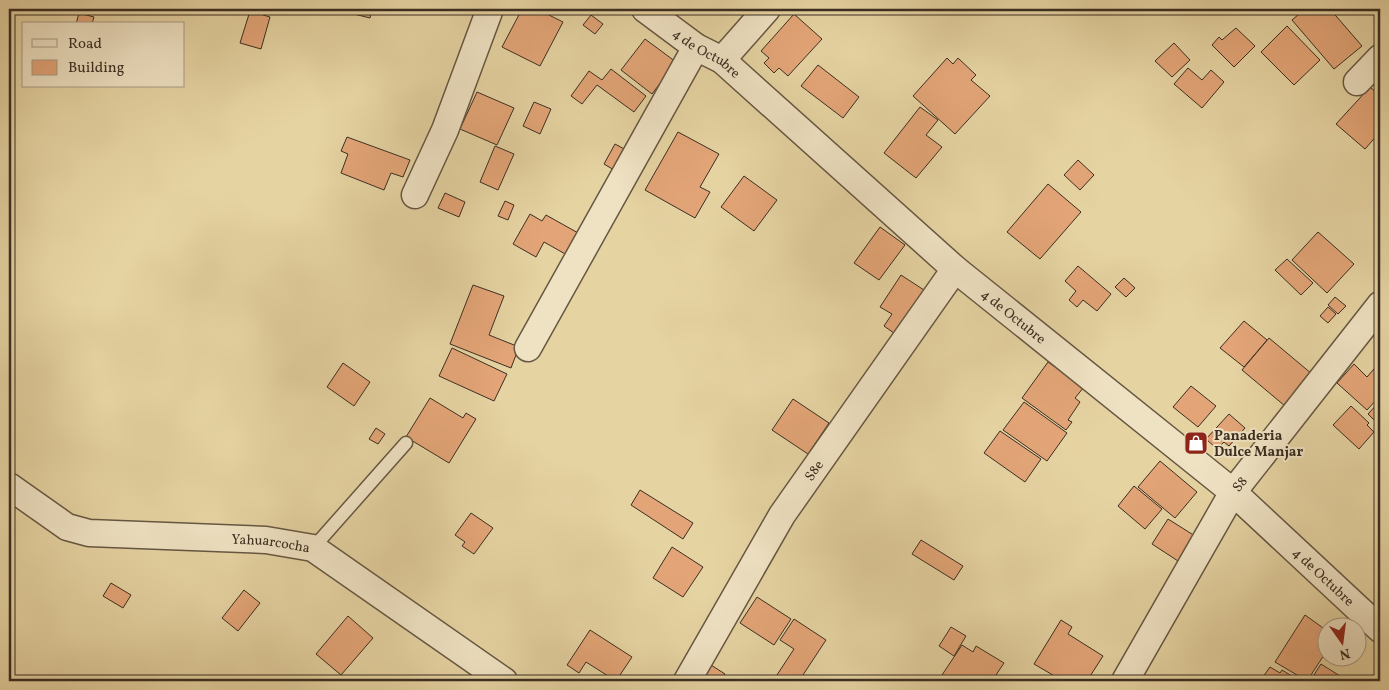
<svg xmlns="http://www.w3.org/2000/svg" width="1389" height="690" viewBox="0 0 1389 690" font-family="Vollkorn,serif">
<rect width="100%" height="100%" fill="#e6d3a2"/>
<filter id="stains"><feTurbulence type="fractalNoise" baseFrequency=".004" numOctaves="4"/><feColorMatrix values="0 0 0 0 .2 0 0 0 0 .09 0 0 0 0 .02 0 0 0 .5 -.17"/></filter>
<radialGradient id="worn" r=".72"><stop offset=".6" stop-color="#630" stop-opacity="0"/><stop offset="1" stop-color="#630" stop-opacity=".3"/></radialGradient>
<!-- building -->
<g fill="#e3a577" stroke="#3b2e22">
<path d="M334 9H372L370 18Z"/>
<path d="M522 9H537L563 22 540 66 502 47Z"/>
<path d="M1305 9H1330L1362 46 1334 69 1292 20Z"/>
<path d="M250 11 270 17 261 49 240 43Z"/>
<path d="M79 13 94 17 92 24H76Z"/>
<path d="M794 14 822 39 788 76 779 68 774 73 764 63 769 58 761 51Z"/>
<path d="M591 15 603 24 595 34 583 25Z"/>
<path d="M1287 26 1320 60 1294 85 1261 52Z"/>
<path d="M1236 28 1255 46 1234 67 1212 45 1219 37 1222 40Z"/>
<path d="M645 39 676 62 652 94 621 70Z"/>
<path d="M1174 43 1190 60 1172 77 1155 61Z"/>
<path d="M947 58 953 64 958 58 976 75 971 80 990 96 955 134 913 96Z"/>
<path d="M818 65 859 97 843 118 801 86Z"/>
<path d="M1188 68 1202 80 1211 70 1224 82 1202 108 1174 84Z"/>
<path d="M611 69 646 96 634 112 597 85 582 104 571 96 589 71 602 80Z"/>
<path d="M1370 87 1380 96V132L1365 149 1336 124Z"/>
<path d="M477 92 514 108 497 145 460 129Z"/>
<path d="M534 102 551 109 540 134 523 126Z"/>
<path d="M920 107 938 120 926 135 942 147 916 178 884 153Z"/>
<path d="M678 132 719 154 700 187 710 192 695 218 645 190Z"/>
<path d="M347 137 410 160 403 177 391 173 384 190 341 173 348 154 341 151Z"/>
<path d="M615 144 626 150 614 170 604 164Z"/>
<path d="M495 146 514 154 498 190 480 182Z"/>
<path d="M1078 160 1094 175 1080 190 1064 175Z"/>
<path d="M744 176 777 200 754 231 721 207Z"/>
<path d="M1048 184 1081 212 1040 259 1007 232Z"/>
<path d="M445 193 465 202 459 217 438 208Z"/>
<path d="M505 201 514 205 508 220 498 216Z"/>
<path d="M530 214 542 221 546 215 580 234 567 255 544 242 536 257 513 244Z"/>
<path d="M880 227 905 245 879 280 854 263Z"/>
<path d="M1318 232 1354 264 1327 293 1292 260Z"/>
<path d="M1287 259 1313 283 1301 295 1275 270Z"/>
<path d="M1078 266 1111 294 1097 311 1083 300 1077 307 1069 300 1076 291 1065 281Z"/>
<path d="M901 275 927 292 898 336 884 326 892 314 880 307Z"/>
<path d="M1124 278 1135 288 1126 297 1115 287Z"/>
<path d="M473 285 504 296 489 335 519 347 511 368 450 344Z"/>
<path d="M1335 297 1346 306 1338 314 1328 305Z"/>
<path d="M1328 307 1336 314 1328 323 1320 316Z"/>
<path d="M1244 321 1267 340 1244 367 1220 348Z"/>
<path d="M1269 338 1312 374 1285 406 1242 370Z"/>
<path d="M452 348 507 374 494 401 439 376Z"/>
<path d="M1048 362 1084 387 1075 398 1080 402 1068 420 1072 422 1066 430 1022 398Z"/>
<path d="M1380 362V396L1367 410 1337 383 1354 364 1367 377Z"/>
<path d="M343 363 370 382 354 406 327 387Z"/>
<path d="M1191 386 1216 406 1198 427 1173 407Z"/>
<path d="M430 398 463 418 466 413 476 419 449 463 406 437Z"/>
<path d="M793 399 829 423 808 454 772 430Z"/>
<path d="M1380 401V426L1368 414Z"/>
<path d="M1024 402 1067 433 1047 461 1003 430Z"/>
<path d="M1351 406 1369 423 1367 425 1374 432 1359 449 1333 425Z"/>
<path d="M1229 414 1245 428 1229 446 1224 442 1217 449 1206 439Z"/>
<path d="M376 428 385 434 378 444 369 439Z"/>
<path d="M1000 431 1041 459 1025 482 984 453Z"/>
<path d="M1160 461 1197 492 1175 518 1138 487Z"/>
<path d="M1134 486 1162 509 1145 529 1118 506Z"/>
<path d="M640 490 693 523 683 539 631 505Z"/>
<path d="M471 513 493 528 474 554 462 546 465 542 455 535Z"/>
<path d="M1168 519 1195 536 1178 561 1152 544Z"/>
<path d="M921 540 963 566 954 580 912 554Z"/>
<path d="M672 547 703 567 683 597 653 578Z"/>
<path d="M111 583 131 595 123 608 103 596Z"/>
<path d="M244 590 260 603 238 631 222 618Z"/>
<path d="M757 597 791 619 774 645 740 623Z"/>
<path d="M1305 615 1326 630V652L1307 681 1275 662Z"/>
<path d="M348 616 373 638 341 675 316 654Z"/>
<path d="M794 619 826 640 799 681H773L794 649 780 640Z"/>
<path d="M1061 620 1072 627 1068 634 1103 656 1087 681H1063L1034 664Z"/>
<path d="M951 627 966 636 954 656 939 646Z"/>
<path d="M590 630 632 657 616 681 586 662 579 673 567 665Z"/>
<path d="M962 645 973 652 976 646 1004 663 992 681H952L942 675Z"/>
<path d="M1321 664 1348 681H1310Z"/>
<path d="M711 665 725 674 720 681H701Z"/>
<path d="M1270 667 1280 673 1282 670 1300 681H1260Z"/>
</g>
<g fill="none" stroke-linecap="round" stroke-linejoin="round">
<!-- lane casing -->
<g stroke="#665742" stroke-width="15">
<path id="lane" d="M313 548 406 443"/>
</g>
<!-- street casing -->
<g stroke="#665742" stroke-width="29">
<g id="street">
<path id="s1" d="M645 9 696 47 722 60 955 269 1233 492 1380 629"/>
<path d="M722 60 767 9"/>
<path d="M1357 82 1380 58"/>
<path d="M415 195 445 130 490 9"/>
<path d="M528 348 696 47"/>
<path id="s2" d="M9 486 67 527 89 533 266 540 313 548 504 681"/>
<path id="s3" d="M687 681 782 515 955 269"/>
<path id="s4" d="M1125 681 1233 492 1380 305"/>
</g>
</g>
<!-- lane -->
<use href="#lane" stroke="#efe2c3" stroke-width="12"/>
<!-- street -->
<use href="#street" stroke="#efe2c3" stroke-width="26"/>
</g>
<!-- icons -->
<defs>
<g id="shop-square" transform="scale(1.25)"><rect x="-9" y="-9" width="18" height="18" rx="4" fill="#8f2418" stroke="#efe2c3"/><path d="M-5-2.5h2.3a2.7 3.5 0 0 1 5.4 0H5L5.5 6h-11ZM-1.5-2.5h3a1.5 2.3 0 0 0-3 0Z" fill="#fff"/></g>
</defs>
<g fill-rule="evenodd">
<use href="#shop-square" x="1196" y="443"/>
</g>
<g text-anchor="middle" stroke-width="4" stroke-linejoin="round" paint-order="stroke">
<!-- street labels -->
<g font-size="14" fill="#3b2e22" stroke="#efe2c3">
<text dy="5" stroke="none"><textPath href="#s1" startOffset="76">4 de Octubre</textPath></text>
<text dy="5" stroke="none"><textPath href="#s1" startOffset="481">4 de Octubre</textPath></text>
<text dy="5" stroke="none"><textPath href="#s3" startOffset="246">S8e</textPath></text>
<text dy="5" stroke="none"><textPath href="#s4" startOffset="228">S8</textPath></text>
<text dy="5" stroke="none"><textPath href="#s2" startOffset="276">Yahuarcocha</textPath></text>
<text dy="5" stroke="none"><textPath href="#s1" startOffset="886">4 de Octubre</textPath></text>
</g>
<!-- poi labels -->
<g font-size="14" font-weight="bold" fill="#3b2e22" stroke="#efe2c3" text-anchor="start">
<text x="1214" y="440">Panaderia<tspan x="1214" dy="16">Dulce Manjar</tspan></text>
</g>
</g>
<!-- margin -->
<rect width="1389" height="690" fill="none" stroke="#e6d3a2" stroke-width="30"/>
<rect x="10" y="10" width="1369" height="670" fill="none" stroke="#3b2e22" stroke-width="2.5"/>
<rect x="15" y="15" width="1359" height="660" fill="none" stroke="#3b2e22"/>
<!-- legend -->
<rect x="22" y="22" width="162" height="65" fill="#efe2c3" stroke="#a79a83"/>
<rect x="32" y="39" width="25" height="8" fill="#efe2c3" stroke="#a79a83"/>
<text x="68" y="48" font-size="15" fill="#3b2e22">Road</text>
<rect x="32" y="60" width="25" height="15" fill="#e3a577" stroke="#a79a83"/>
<text x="68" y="72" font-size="15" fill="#3b2e22">Building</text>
<!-- north arrow -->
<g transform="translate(1342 642) rotate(166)"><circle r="24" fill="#efe2c3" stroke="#a79a83"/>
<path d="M0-4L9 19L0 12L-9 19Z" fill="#8f2418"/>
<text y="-8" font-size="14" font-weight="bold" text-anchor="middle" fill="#3b2e22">N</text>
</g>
<rect width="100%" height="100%" filter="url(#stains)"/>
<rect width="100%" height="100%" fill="url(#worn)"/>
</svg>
